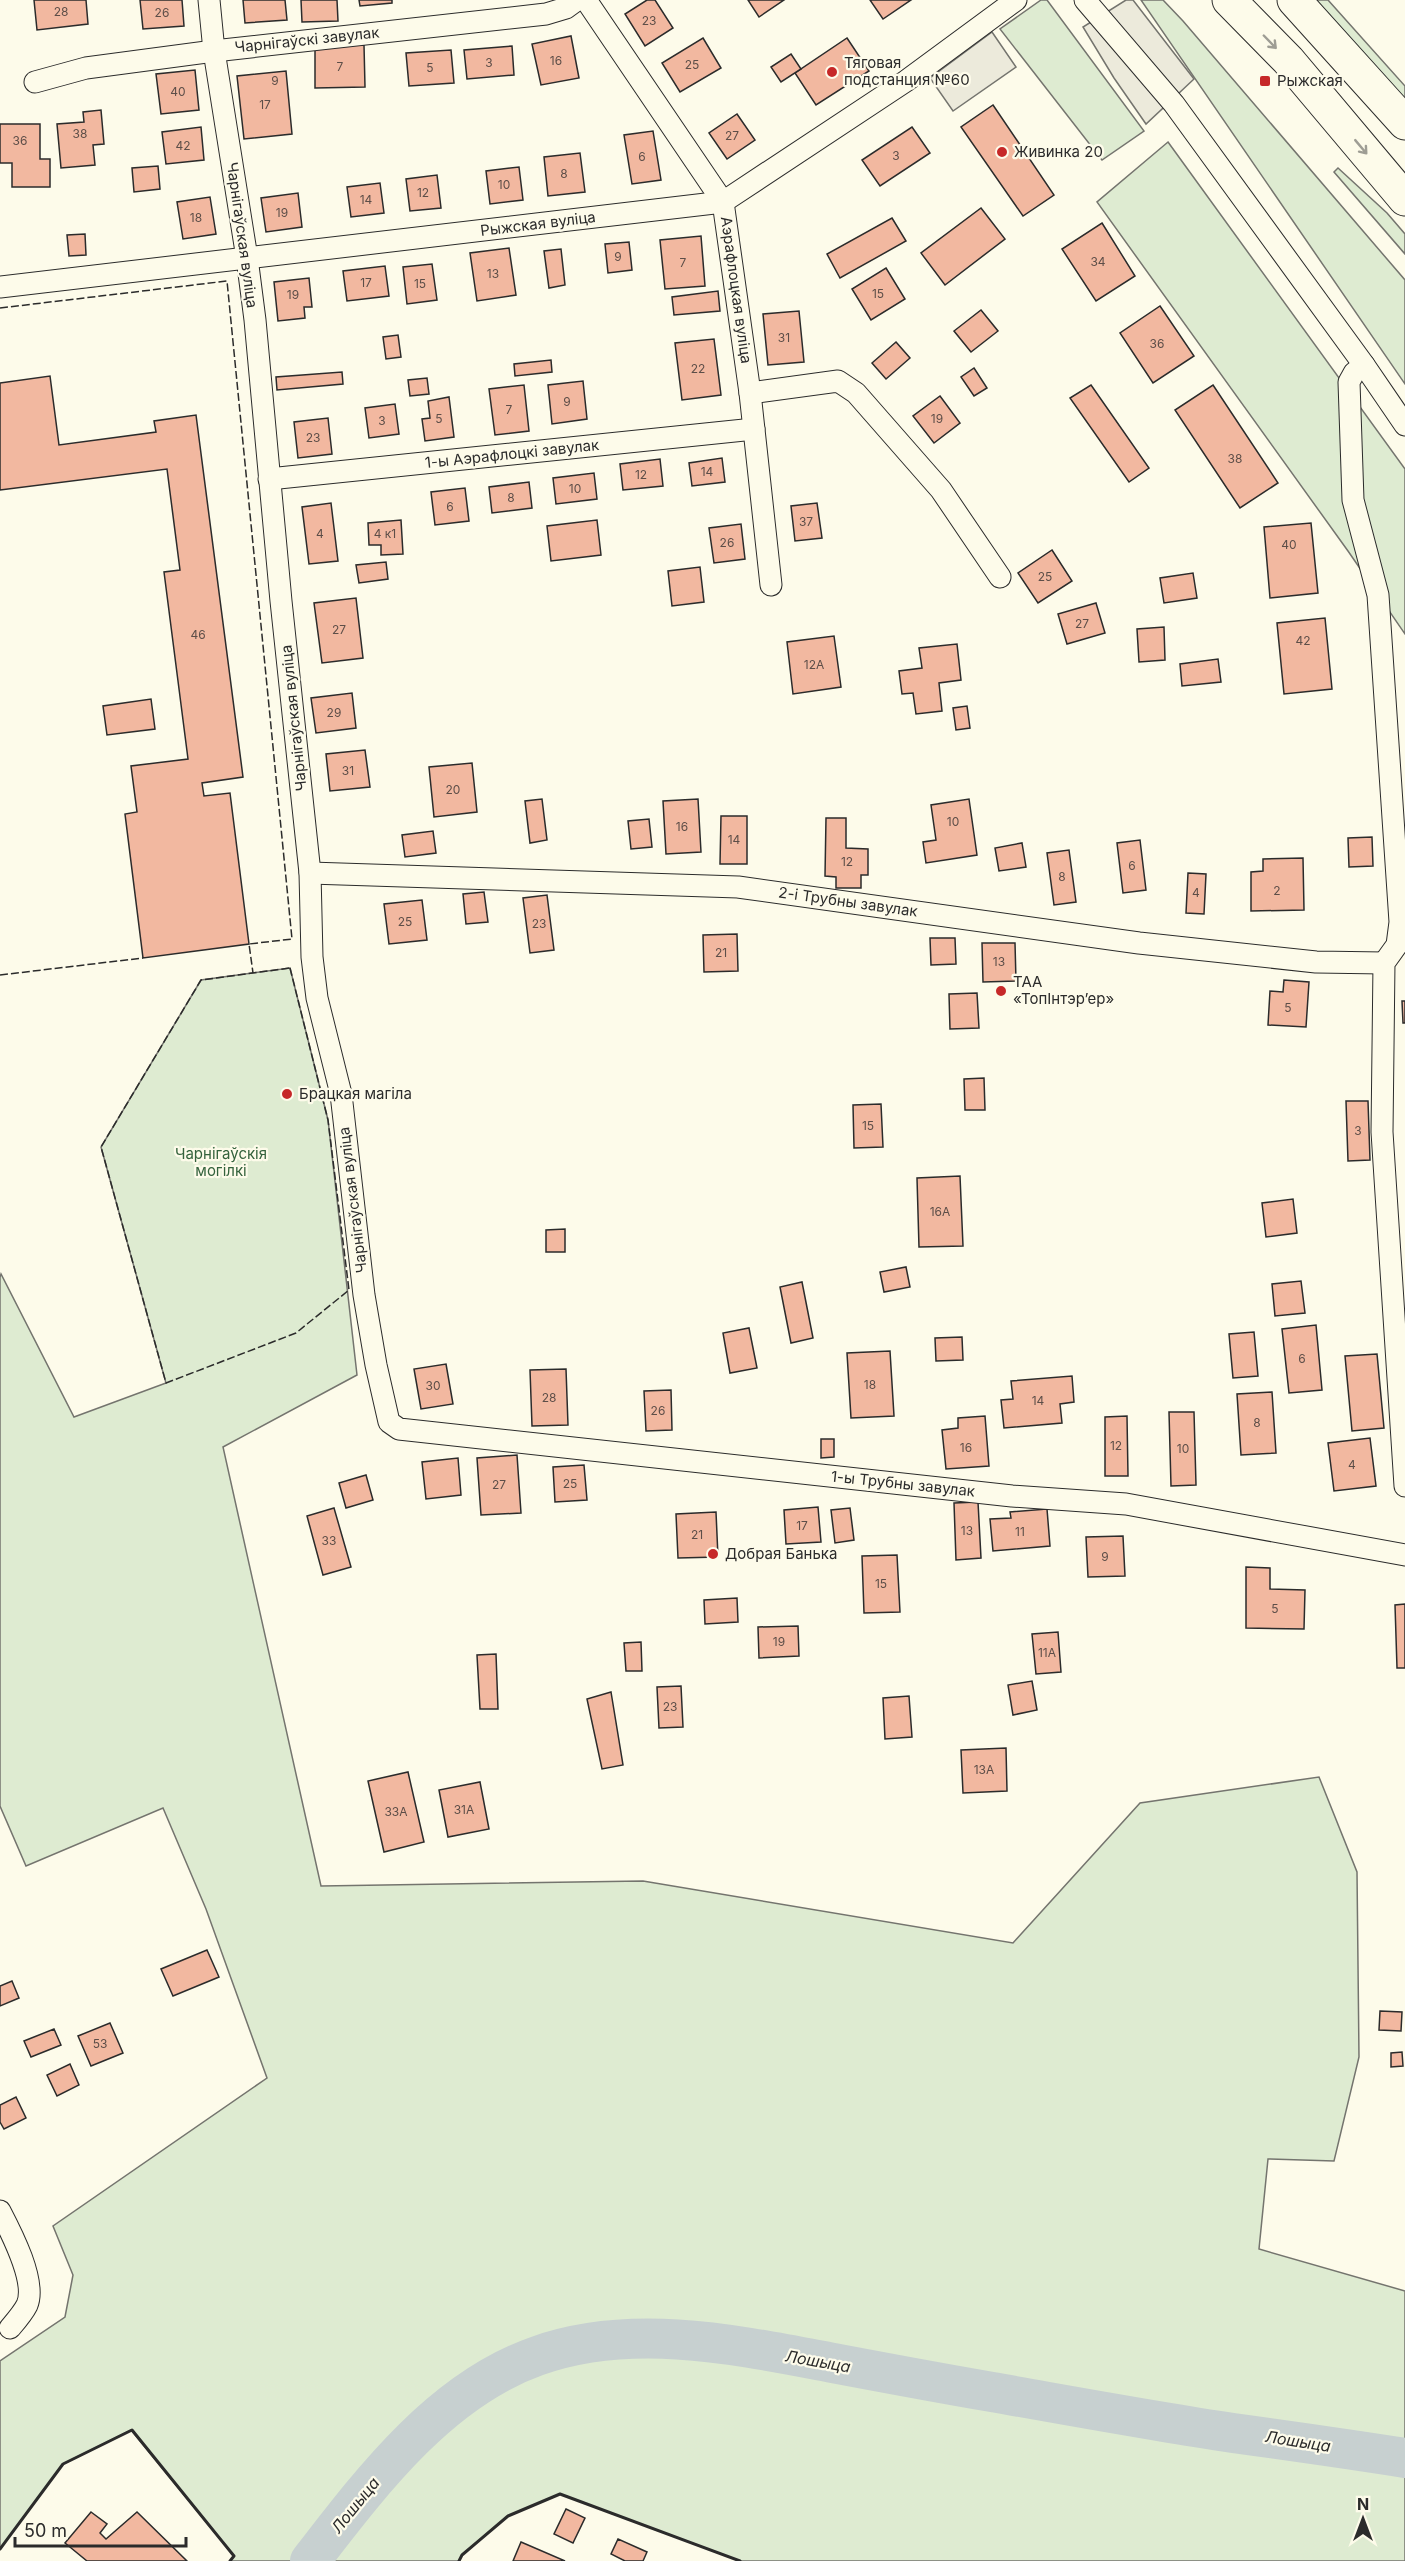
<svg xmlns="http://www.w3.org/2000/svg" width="1405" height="2561" viewBox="0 0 1405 2561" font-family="Inter,sans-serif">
<rect width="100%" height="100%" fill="#fdfbea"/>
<!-- green -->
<g fill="#deebd1" stroke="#74746e" stroke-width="1.5">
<path d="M1041 0H1047L1144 131 1102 160 1000 29Z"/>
<path d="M1141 0H1163L1183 21 1405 280V384Z"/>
<path d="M1309 0H1328L1405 86V104Z"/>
<path d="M1168 142 1405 469V634L1348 551 1097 202Z"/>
<path d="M1338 168 1387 213 1405 234V254L1334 172Z"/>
<path d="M290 968 328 1120 357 1375 223 1447 321 1886 643 1881 1013 1943 1140 1803 1319 1777 1357 1872 1359 2057 1334 2161 1268 2159 1259 2249 1405 2291V2561H740L560 2494 508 2516 462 2555 459 2561H230L234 2556 131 2430 63 2464 0 2549V2361L65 2317 73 2275 53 2226 267 2078 206 1909 163 1808 26 1866 0 1806V1277L1 1274 74 1417 166 1383 101 1147 201 980Z"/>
</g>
<!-- parking -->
<g fill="#eceadb" stroke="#74746e" stroke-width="1.5">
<path d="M1126 0H1133L1194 79 1146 124 1114 78 1083 27Z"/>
<path d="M992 32 1016 67 953 111 930 78Z"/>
</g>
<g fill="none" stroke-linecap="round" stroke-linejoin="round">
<!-- river -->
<path stroke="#c7d0d0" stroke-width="40" d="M310 2561C371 2482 440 2390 537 2356 632 2322 738 2345 833 2363 886 2373 939 2383 992 2392 1072 2406 1153 2421 1233 2433 1291 2441 1348 2449 1405 2458"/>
</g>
<!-- building -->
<g fill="#f2b8a0" stroke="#2b2b2b" stroke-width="1.5">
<path d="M34 0H86L88 24 37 30Z"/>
<path d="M140 0H182L184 26 143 29Z"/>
<path d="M243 0H285L287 20 245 23Z"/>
<path d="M301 0H337L338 21 302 22Z"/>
<path d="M359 0H392V3L360 6Z"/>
<path d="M647 0H655L673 28 645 46 625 14Z"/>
<path d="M748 0H784L759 17Z"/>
<path d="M870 0H911L883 19Z"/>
<path d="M571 36 579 78 541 85 532 44Z"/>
<path d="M703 38 721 68 680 92 662 63Z"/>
<path d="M847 38 869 71 816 105 795 73Z"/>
<path d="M364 45 365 87 315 88V46Z"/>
<path d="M512 46 514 75 467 79 464 50Z"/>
<path d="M451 50 454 83 409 86 406 53Z"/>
<path d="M791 54 801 69 781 82 771 67Z"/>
<path d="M195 70 199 110 161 114 156 74Z"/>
<path d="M286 71 292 134 244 139 237 76Z"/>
<path d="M993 105 1054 195 1023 216 961 127Z"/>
<path d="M101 110 104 144 93 145 95 165 61 168 57 124 84 122 83 112Z"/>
<path d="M737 114 755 140 727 159 709 133Z"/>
<path d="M0 124H40V159H50V187H12V163H0Z"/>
<path d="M201 127 204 160 166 164 162 132Z"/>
<path d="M912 127 930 153 880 186 862 160Z"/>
<path d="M653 131 661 180 632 184 624 135Z"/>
<path d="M580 153 585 192 548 196 544 157Z"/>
<path d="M158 166 160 189 134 192 132 168Z"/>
<path d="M519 167 523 200 490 204 486 171Z"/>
<path d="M437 175 441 208 410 211 406 179Z"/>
<path d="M380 183 384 213 351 217 347 187Z"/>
<path d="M298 193 302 227 266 232 261 198Z"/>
<path d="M210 197 216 234 183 239 177 202Z"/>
<path d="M981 208 1005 239 945 285 921 253Z"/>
<path d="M892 218 906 241 840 278 827 254Z"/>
<path d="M1102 223 1135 276 1096 301 1062 249Z"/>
<path d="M85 234 86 255 69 256 67 235Z"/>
<path d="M701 236 705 286 665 289 660 240Z"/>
<path d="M629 242 632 270 608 273 605 244Z"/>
<path d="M509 248 516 295 477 301 470 253Z"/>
<path d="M561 249 565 285 549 288 544 251Z"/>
<path d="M432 264 437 300 407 304 403 267Z"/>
<path d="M385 266 389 296 347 301 343 271Z"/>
<path d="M886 268 905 299 871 320 852 289Z"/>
<path d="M309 278 312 307H304L305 318 278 321 274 282Z"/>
<path d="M718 291 720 311 674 315 672 297Z"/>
<path d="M1160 306 1194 356 1153 383 1120 333Z"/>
<path d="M981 310 998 331 971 352 954 331Z"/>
<path d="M799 311 804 362 768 365 763 314Z"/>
<path d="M398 335 401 357 386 359 383 337Z"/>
<path d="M714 339 721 395 682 400 675 343Z"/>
<path d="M896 342 910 358 886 379 872 363Z"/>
<path d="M551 360 552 372 515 376 514 364Z"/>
<path d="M974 368 987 388 974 396 961 377Z"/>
<path d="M342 372 343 384 277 390 276 377Z"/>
<path d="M50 376 59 445 156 432 154 421 196 415 243 777 202 783 204 796 230 793 249 944 143 958 125 814 137 812 131 766 188 759 164 572 180 570 167 469 0 490V383Z"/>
<path d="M427 378 429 394 410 396 408 380Z"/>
<path d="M583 381 587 419 552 424 548 385Z"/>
<path d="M524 385 529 431 495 435 489 389Z"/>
<path d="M1091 385 1149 468 1129 482 1070 398Z"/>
<path d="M1213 385 1278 483 1240 508 1175 410Z"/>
<path d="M940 396 960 423 934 443 913 416Z"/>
<path d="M449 397 454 437 425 441 422 419 430 418 428 401Z"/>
<path d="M395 404 399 434 369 438 365 408Z"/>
<path d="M328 418 332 454 298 458 294 422Z"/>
<path d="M722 458 725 482 692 486 689 463Z"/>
<path d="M660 459 663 486 623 490 620 464Z"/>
<path d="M594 473 597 499 556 504 553 478Z"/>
<path d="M529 482 532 508 492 513 489 487Z"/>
<path d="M465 488 469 521 435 525 431 492Z"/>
<path d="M331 503 338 561 309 564 302 507Z"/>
<path d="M817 503 822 538 795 541 791 506Z"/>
<path d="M401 520 403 554 381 555V545H369L368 523Z"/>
<path d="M597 520 601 555 551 561 547 526Z"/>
<path d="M1311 523 1318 593 1270 598 1264 527Z"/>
<path d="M741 524 745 559 714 563 709 528Z"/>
<path d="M1052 550 1072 581 1038 603 1018 573Z"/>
<path d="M386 562 388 579 359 583 356 565Z"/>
<path d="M700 567 704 602 672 606 668 571Z"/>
<path d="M1193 573 1197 598 1164 603 1160 578Z"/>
<path d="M356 598 363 658 322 663 314 603Z"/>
<path d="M1096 603 1105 633 1067 644 1058 614Z"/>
<path d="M1325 618 1332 689 1284 694 1277 623Z"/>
<path d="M1164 627 1165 660 1139 662 1137 629Z"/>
<path d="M834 636 841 687 793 694 787 642Z"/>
<path d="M957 644 961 680 939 683 942 711 916 714 913 693 902 694 899 671 922 668 919 648Z"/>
<path d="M1218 659 1221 682 1182 686 1180 664Z"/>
<path d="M352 693 356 728 316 733 311 698Z"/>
<path d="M151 699 155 729 107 735 103 706Z"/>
<path d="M967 706 970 728 956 730 953 708Z"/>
<path d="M365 750 370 787 330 791 326 754Z"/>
<path d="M472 763 477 812 434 817 429 767Z"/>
<path d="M542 799 547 840 530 843 525 801Z"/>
<path d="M698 799 701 852 666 854 663 801Z"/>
<path d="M969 799 977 855 926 863 923 842 936 840 931 805Z"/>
<path d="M721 816H747V864H720Z"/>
<path d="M826 818H846V848L868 849V875H861V888H836V877L825 876Z"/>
<path d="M649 819 652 847 631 849 628 821Z"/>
<path d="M433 831 436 853 405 857 402 835Z"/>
<path d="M1372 837 1373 866 1349 867 1348 838Z"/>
<path d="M1140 840 1146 890 1123 893 1117 843Z"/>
<path d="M1022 843 1026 867 999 871 995 848Z"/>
<path d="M1069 850 1076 902 1054 905 1047 853Z"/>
<path d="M1303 858 1304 910 1251 911V872L1263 871V859Z"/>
<path d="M1188 873 1206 874 1204 914 1186 913Z"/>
<path d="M484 892 488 922 466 924 463 894Z"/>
<path d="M547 895 554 950 530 953 523 898Z"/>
<path d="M422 900 427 940 389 944 384 904Z"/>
<path d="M737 934 738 971 704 972 703 935Z"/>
<path d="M930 938H955L956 964 931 965Z"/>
<path d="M982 943H1015L1016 981 983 982Z"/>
<path d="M1284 980 1309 982 1306 1027 1268 1025 1270 991 1283 992Z"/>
<path d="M977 993 979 1028 950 1029 949 994Z"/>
<path d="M1402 1001H1405V1023H1403Z"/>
<path d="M984 1078 985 1110H965L964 1079Z"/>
<path d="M1346 1101H1368L1370 1160 1348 1161Z"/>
<path d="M881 1104 883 1147 854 1148 853 1105Z"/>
<path d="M960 1176 963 1246 919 1247 917 1178Z"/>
<path d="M1293 1199 1297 1233 1266 1237 1262 1203Z"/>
<path d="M565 1229V1252H546V1230Z"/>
<path d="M906 1267 910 1287 884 1292 880 1272Z"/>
<path d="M1301 1281 1305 1313 1275 1316 1272 1284Z"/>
<path d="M802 1282 813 1338 791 1343 780 1287Z"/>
<path d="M1316 1325 1322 1390 1289 1393 1282 1329Z"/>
<path d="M749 1328 757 1368 730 1373 723 1333Z"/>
<path d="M1254 1332 1258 1376 1233 1378 1229 1334Z"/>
<path d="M962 1337 963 1360 936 1361 935 1338Z"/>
<path d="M890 1351 894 1416 851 1418 847 1353Z"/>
<path d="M1377 1354 1384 1428 1352 1431 1345 1356Z"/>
<path d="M446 1364 453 1404 421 1409 414 1369Z"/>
<path d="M566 1369 568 1425 532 1426 530 1370Z"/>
<path d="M1072 1376 1074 1402 1060 1404 1062 1423 1004 1428 1001 1400 1013 1399 1011 1381Z"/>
<path d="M671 1390 672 1430 646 1431 644 1391Z"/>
<path d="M1272 1392 1276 1453 1241 1455 1237 1394Z"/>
<path d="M1169 1412H1194L1196 1485 1171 1486Z"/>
<path d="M985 1416 989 1466 946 1469 942 1430 958 1428V1418Z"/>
<path d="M1127 1416 1128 1476H1105V1417Z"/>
<path d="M1370 1438 1376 1486 1334 1491 1328 1443Z"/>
<path d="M821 1439H834V1457L821 1458Z"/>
<path d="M517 1455 521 1513 481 1515 477 1458Z"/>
<path d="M458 1458 461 1495 426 1499 422 1462Z"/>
<path d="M584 1465 587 1500 555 1502 553 1467Z"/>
<path d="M366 1475 373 1500 346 1508 339 1483Z"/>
<path d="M978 1502 981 1558 956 1560 954 1503Z"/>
<path d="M818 1507 821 1542 786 1544 784 1510Z"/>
<path d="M334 1508 351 1567 323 1575 307 1516Z"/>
<path d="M850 1508 854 1540 835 1543 831 1510Z"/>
<path d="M1047 1509 1050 1546 993 1551 990 1519 1011 1518 1010 1512Z"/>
<path d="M716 1512 718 1557 678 1558 676 1514Z"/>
<path d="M1123 1536 1125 1576 1088 1577 1086 1537Z"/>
<path d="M897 1555 900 1612 864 1613 862 1556Z"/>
<path d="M1246 1567 1270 1568V1589L1305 1590 1304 1629 1246 1628Z"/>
<path d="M737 1598 738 1622 705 1624 704 1600Z"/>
<path d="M1405 1604V1668H1397L1395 1605Z"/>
<path d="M798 1626 799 1656 759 1658 758 1627Z"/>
<path d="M1058 1632 1061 1672 1036 1674 1032 1634Z"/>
<path d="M641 1642 642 1671H626L624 1643Z"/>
<path d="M496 1654 498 1709H480L477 1655Z"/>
<path d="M1032 1681 1037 1710 1013 1715 1008 1685Z"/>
<path d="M681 1686 683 1727 659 1728 657 1687Z"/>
<path d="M611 1692 623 1765 602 1769 587 1699Z"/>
<path d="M909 1696 912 1737 885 1739 883 1698Z"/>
<path d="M1006 1748 1007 1791 963 1793 961 1750Z"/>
<path d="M408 1772 424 1842 384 1852 368 1781Z"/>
<path d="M480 1782 489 1829 448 1837 439 1790Z"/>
<path d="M207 1950 219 1977 173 1996 161 1969Z"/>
<path d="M12 1981 19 1998 0 2006V1986Z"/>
<path d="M1380 2011 1402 2012 1401 2031 1379 2030Z"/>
<path d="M110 2023 123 2053 91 2066 78 2036Z"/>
<path d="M54 2029 61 2045 31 2057 24 2041Z"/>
<path d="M1402 2052 1403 2066 1391 2067V2053Z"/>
<path d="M70 2064 79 2085 57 2096 47 2075Z"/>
<path d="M16 2097 26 2118 4 2129 0 2122V2105Z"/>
<path d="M566 2509 585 2518 573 2543 554 2534Z"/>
<path d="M91 2512 107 2524 100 2533 106 2539 137 2512 187 2561H87L65 2543Z"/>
<path d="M618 2539 647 2552 643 2561H625L611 2554Z"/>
<path d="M521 2542 565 2561H513Z"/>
</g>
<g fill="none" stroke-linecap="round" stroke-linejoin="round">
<!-- minor casing -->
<g stroke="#2b2b2b" stroke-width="23">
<g id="minor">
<path d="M209 0 214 51 247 258 255 320 281 601 310 873 312 957 317 998 341 1094 364 1295 376 1365 389 1422 399 1429 1012 1496 1126 1504 1405 1555"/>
<path d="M586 0 723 202 750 393 771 585"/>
<path d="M1085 0 1174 104 1364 365 1405 425"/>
<path d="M35 82 86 68 214 51 546 14 566 8 577 0"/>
<path d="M0 287 723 202 906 81 1016 0"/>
<path d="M1364 365 1354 373 1349 382 1353 500 1378 595 1400 922 1397 945 1384 963 1382 1132 1405 1486"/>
<path d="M750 393 838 381 856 393 941 490 1000 577"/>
<path d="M269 479 754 429"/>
<path d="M310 873 738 887 1139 943 1316 962 1384 963"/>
<path d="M0 2211C11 2232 37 2282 27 2305 23 2313 16 2321 10 2328"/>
</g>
</g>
<!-- primary casing -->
<g stroke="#2b2b2b" stroke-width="35">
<g id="primary">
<path d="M1229 0 1288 60 1405 199"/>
<path d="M1294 0 1405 123"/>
</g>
</g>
<!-- minor -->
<use href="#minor" stroke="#fdfbea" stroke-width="21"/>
<!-- primary -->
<use href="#primary" stroke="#fdfbea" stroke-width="33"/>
<!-- fence -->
<g stroke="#2b2b2b" stroke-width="1.5" stroke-dasharray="8 3" stroke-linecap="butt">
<path d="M0 308 227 281 292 939 249 944 253 973"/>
<path d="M290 968 328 1120 349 1290 296 1333 166 1383 101 1147 201 980Z"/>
<path d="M0 975 143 958"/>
</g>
<!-- wall -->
<g stroke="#2b2b2b" stroke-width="3">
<path d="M0 2549 63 2464 132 2430 234 2556 230 2561"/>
<path d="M459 2561 462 2555 508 2516 560 2494 740 2561"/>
</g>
</g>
<!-- one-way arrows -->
<defs><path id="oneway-shaft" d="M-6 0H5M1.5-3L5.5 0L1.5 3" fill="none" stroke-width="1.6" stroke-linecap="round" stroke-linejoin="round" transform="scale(1.5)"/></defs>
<g stroke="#9e9d94">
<use href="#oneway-shaft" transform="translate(1270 42) rotate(46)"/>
<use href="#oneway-shaft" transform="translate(1361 147) rotate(50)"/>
</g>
<!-- markers -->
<g fill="#c62828" stroke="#fdfbea" stroke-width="2">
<circle cx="832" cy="72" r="6"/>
<rect x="1259" y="75" width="12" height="12" rx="3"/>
<circle cx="1002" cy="152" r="6"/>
<circle cx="1001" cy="991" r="6"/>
<circle cx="287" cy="1094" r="6"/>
<circle cx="713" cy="1554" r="6"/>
</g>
<g text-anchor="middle" stroke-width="4.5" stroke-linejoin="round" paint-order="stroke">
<!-- number labels -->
<g font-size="12" fill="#5d4e48">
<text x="61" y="16">28</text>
<text x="162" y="17">26</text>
<text x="649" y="25">23</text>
<text x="556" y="65">16</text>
<text x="489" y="67">3</text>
<text x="692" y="69">25</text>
<text x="340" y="71">7</text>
<text x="430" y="72">5</text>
<text x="275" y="85">9</text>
<text x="178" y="96">40</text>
<text x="265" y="109">17</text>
<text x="80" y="138">38</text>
<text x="732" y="140">27</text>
<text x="20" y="145">36</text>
<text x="183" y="150">42</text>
<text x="896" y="160">3</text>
<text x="642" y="161">6</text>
<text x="564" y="178">8</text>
<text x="504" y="189">10</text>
<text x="423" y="197">12</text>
<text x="366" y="204">14</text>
<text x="282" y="217">19</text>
<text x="196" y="222">18</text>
<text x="618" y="261">9</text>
<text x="1098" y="266">34</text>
<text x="683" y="267">7</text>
<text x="493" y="278">13</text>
<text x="366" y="287">17</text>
<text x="420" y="288">15</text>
<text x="878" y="298">15</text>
<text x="293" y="299">19</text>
<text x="784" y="342">31</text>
<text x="1157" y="348">36</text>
<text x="698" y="373">22</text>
<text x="567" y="406">9</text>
<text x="509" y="414">7</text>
<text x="439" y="423">5</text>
<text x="937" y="423">19</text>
<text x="382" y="425">3</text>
<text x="313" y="442">23</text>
<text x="1235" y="463">38</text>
<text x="707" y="476">14</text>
<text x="641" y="479">12</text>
<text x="575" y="493">10</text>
<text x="511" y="502">8</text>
<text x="450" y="511">6</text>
<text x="806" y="526">37</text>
<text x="320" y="538">4</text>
<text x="385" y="538">4 к1</text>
<text x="727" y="547">26</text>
<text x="1289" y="549">40</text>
<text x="1045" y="581">25</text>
<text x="1082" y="628">27</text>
<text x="339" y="634">27</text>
<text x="198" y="639">46</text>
<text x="1303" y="645">42</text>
<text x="814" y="669">12А</text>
<text x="334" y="717">29</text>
<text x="348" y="775">31</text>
<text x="453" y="794">20</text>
<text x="953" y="826">10</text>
<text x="682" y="831">16</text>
<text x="734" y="844">14</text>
<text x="847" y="866">12</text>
<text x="1132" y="870">6</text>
<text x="1062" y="881">8</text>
<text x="1277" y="895">2</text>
<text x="1196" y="897">4</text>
<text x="405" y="926">25</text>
<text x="539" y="928">23</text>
<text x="721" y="957">21</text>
<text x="999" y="966">13</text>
<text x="1288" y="1012">5</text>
<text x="868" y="1130">15</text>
<text x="1358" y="1135">3</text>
<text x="940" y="1216">16А</text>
<text x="1302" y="1363">6</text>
<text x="870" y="1389">18</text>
<text x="433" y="1390">30</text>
<text x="549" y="1402">28</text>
<text x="1038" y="1405">14</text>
<text x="658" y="1415">26</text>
<text x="1257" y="1427">8</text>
<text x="1116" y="1450">12</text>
<text x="966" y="1452">16</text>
<text x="1183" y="1453">10</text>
<text x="1352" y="1469">4</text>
<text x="570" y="1488">25</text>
<text x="499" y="1489">27</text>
<text x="802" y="1530">17</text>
<text x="967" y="1535">13</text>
<text x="1020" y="1536">11</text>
<text x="697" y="1539">21</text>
<text x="329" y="1545">33</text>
<text x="1105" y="1561">9</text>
<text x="881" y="1588">15</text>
<text x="1275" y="1613">5</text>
<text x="779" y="1646">19</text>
<text x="1047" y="1657">11А</text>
<text x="670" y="1711">23</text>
<text x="984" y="1774">13А</text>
<text x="464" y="1814">31А</text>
<text x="396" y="1816">33А</text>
<text x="100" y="2048">53</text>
</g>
<!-- street labels -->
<g font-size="15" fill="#2b2b2b" stroke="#fdfbea">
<text transform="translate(307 40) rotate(-6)" y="5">Чарнігаўскі завулак</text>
<text transform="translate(538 224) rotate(-7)" y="5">Рыжская вуліца</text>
<text transform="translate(242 235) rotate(82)" y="5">Чарнігаўская вуліца</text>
<text transform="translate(736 290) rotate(82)" y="5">Аэрафлоцкая вуліца</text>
<text transform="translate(512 454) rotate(-6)" y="5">1-ы Аэрафлоцкі завулак</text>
<text transform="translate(294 718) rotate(-96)" y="5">Чарнігаўская вуліца</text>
<text transform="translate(848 902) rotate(8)" y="5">2-і Трубны завулак</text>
<text transform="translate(353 1200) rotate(-97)" y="5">Чарнігаўская вуліца</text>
<text transform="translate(903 1484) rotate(6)" y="5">1-ы Трубны завулак</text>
</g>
<!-- poi labels -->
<g font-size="15" fill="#2b2b2b" stroke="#fdfbea" text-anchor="start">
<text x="844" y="68">Тяговая<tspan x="844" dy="17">подстанция №60</tspan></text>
<text x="1277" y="86">Рыжская</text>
<text x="1014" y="157">Живинка 20</text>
<text x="1013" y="987">ТАА<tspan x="1013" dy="17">«ТопІнтэрʼер»</tspan></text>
<text x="299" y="1099">Брацкая магіла</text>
<text x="725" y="1559">Добрая Банька</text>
</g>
<!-- park labels -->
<g font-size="15" fill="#34623c" stroke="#fdfbea">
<text x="221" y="1159">Чарнігаўскія<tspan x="221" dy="17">могілкі</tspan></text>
</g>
<!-- water labels -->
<g font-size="16" font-style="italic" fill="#2b2b2b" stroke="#fdfbea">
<text transform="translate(818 2361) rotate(10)" y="6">Лошыца</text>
<text transform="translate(1298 2441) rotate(9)" y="6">Лошыца</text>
<text transform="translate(355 2505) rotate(-51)" y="6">Лошыца</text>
</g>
</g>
<!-- north arrow -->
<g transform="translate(1363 2519)" stroke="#fdfbea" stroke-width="4.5" paint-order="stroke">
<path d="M0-4.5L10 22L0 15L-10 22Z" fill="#2b2b2b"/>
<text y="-9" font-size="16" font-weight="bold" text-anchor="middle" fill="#2b2b2b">N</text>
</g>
<!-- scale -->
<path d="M15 2537v9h171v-9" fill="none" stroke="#2b2b2b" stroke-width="3"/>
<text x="24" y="2537" font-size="18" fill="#2b2b2b" stroke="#fdfbea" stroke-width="4.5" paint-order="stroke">50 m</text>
</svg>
